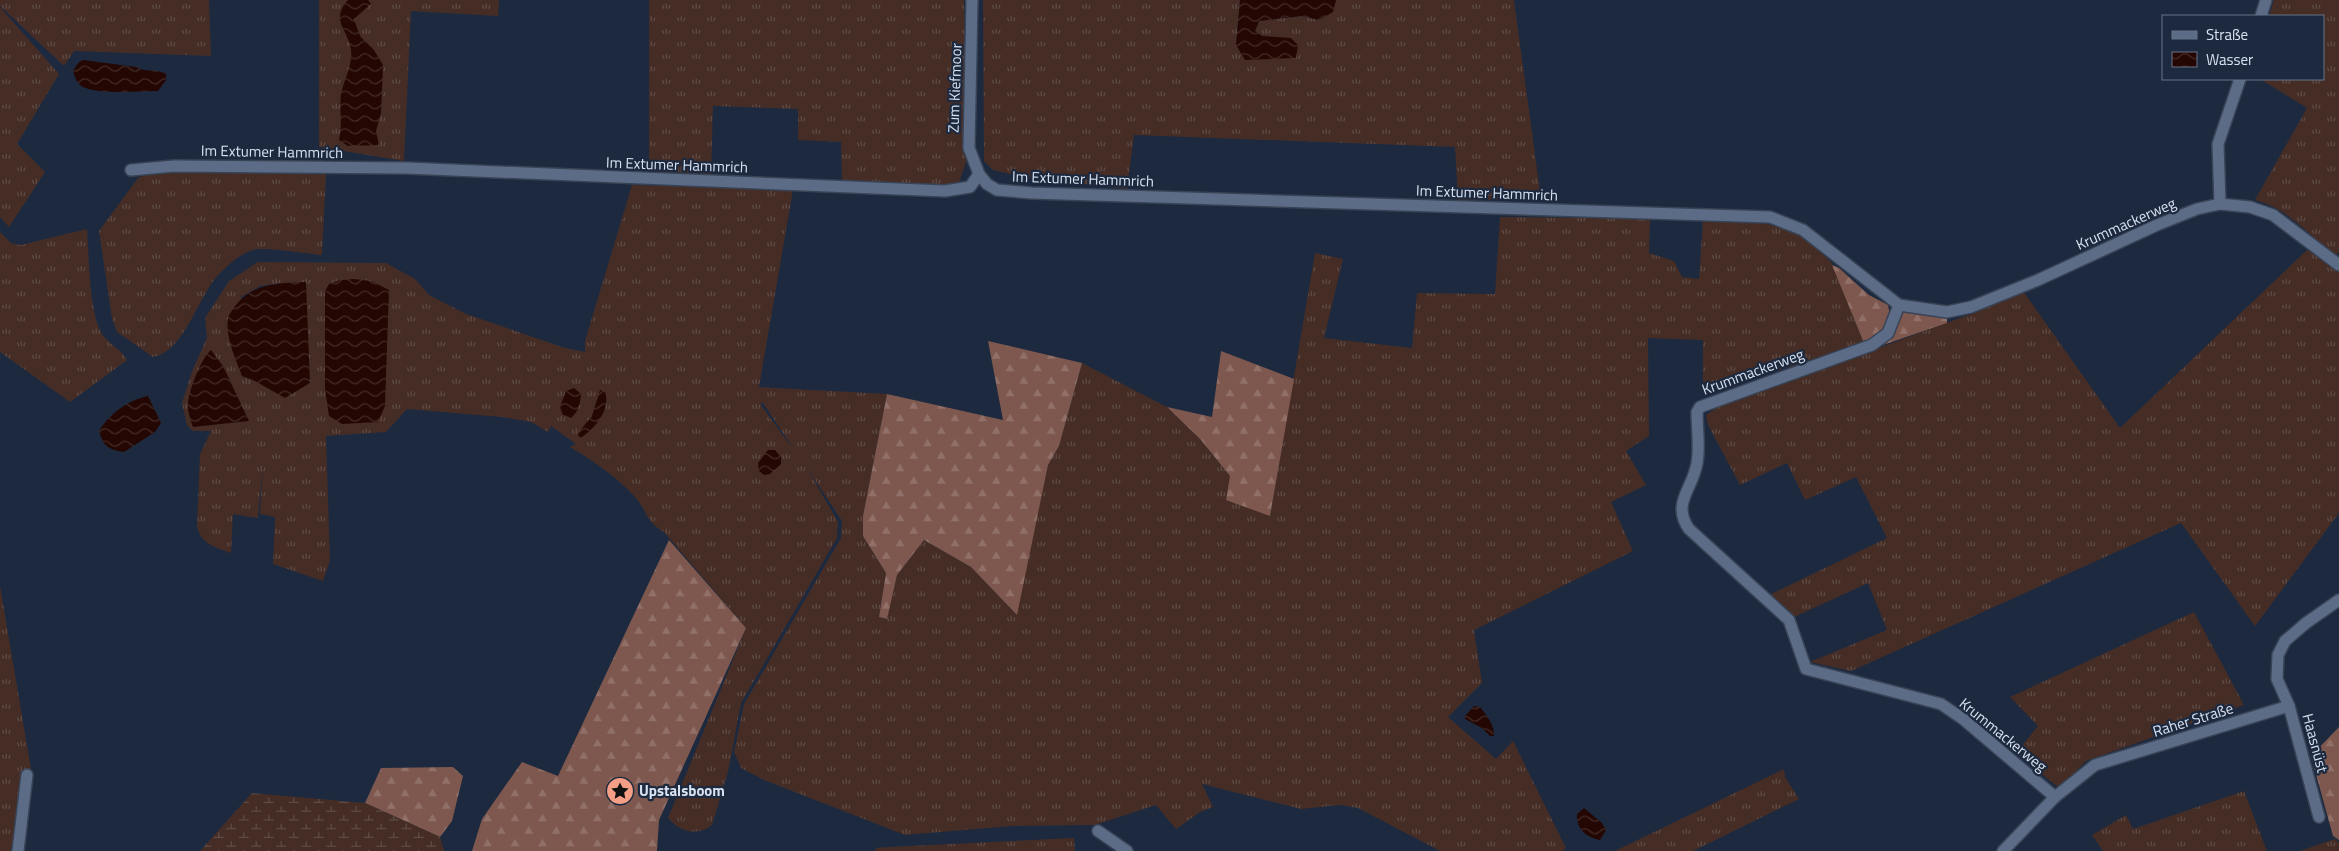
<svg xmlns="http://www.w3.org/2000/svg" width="2339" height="851" viewBox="0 0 2339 851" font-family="'Titillium Web',sans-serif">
<defs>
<pattern id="grass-tufts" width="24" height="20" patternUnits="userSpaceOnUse" patternTransform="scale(1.25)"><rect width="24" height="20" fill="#452d26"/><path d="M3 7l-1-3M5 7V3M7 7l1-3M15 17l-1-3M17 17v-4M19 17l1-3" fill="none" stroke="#5f4b46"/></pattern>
<pattern id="forest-firs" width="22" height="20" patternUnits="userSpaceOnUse" patternTransform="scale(1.25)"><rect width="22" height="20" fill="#7e584e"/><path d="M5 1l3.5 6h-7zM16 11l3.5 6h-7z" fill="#907068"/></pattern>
<pattern id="wetland-marsh" width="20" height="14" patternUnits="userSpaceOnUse" patternTransform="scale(1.25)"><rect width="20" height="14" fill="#452d26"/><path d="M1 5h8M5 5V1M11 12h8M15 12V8" fill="none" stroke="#5f4b46"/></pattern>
<pattern id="water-waves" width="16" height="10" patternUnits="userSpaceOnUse" patternTransform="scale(1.25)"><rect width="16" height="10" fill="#240702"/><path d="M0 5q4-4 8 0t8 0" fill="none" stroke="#432b27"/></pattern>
</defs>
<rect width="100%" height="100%" fill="#1c293f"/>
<!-- grass -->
<g fill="url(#grass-tufts)" fill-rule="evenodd">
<path d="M0 0H209L211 56 74 51 64 66 0 6Z"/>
<path d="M319 0H499L498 16 411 11 404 161 319 147Z"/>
<path d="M649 0H964L966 162 959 182 946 186 842 182 841 142 798 140V109L713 106 711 174 649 171Z"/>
<path d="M983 0H1240L1236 45 1273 37 1261 36 1255 32 1259 21 1301 16 1319 20 1332 12 1336 0H1514L1541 199 1458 200 1455 147 1134 135 1127 189 1022 177 993 170 984 161Z"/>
<path d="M2274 0H2339V252L2335 255C2309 236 2288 208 2255 200L2307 108 2260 79H2323V16H2269Z"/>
<path d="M0 7 59 74 17 144 45 172 9 227 0 217Z"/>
<path d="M168 172 326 174 322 255C309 254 263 246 253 250 239 254 223 269 214 280 198 300 182 353 153 357L117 332 112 318 99 231 138 178 150 173Z"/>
<path d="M632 185 793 190 759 387 887 394 863 516V536L886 573 879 617 886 619 897 575 924 540 971 567 1016 614 1048 465 1059 446 1082 363 1167 407 1201 440 1230 476 1270 516 1315 253 1343 259 1324 338 1412 348 1417 293 1495 294 1500 217 1650 219 1649 253 1674 261 1682 277 1699 279 1703 220 1760 223 1777 226 1800 236 1812 244 1832 263 1864 343 1703 394V340L1648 338 1649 436 1626 451 1646 485 1611 502 1633 551 1474 630 1482 683 1448 717 1496 759 1513 741 1566 848 1563 851H1440L1358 808 1340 805 1301 809 1202 784 1213 807 1200 812 1176 829 1156 805 1095 825 1012 826 905 835 764 780 741 768 734 752 744 704 841 538 842 521 807 468 838 522 837 538 741 703 728 772 712 825C697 837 680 832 668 818L746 628 664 532C646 522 647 511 635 497 617 477 592 460 570 447L576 444 551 426 548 432 531 422 502 417 407 409 386 432 326 436 330 560 323 581 273 564 275 517 260 514 263 465 258 518 233 514 231 553C214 547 201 544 197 526L200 454 211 431H193L187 425 182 403 193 369 207 338 205 318 229 281 258 262 386 263 415 279 429 295 466 314 565 348 585 352V341ZM280 283 285 397 253 380 242 376 241 297 260 286ZM763 403 791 445V446L760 404Z"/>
<path d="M87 229C89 255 89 310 101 332 107 344 122 349 127 360L70 402 0 352V232L11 243 21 245Z"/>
<path d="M2307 250 2315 252 2339 271V513L2255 626 2181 523 1851 671 1810 662 1887 630 1868 583 1792 618 1769 595 1887 538 1856 477 1805 500 1787 463 1740 485 1708 425 1706 415 1718 407 1979 311 2023 291 2120 428Z"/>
<path d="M0 586 31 769 21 772 14 851H0Z"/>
<path d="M2194 612 2244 705 2086 761 2059 788 2016 753 2038 726 2010 697Z"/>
<path d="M1784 769 1785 777 1799 799 1693 851H1615Z"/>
<path d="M2244 791 2267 851H2103L2092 835 2126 815 2133 829Z"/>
<path d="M1074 838 1075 851H875L876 848 889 847Z"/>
<path d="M2335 839 2339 843V851H2300Z"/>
</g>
<!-- forest -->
<g fill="url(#forest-firs)">
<path d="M1832 265 1839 268 1869 295 1888 305C1893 326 1883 334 1864 343Z"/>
<path d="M1902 311 1943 315 1947 319V323L1877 347Z"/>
<path d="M988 341 1082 363 1059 446 1048 465 1017 615 971 567 924 540 897 575 887 619 879 617 886 573 863 536V516L887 394 1003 420Z"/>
<path d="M1221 351 1294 379 1270 516 1226 500 1230 476 1201 440 1167 407 1212 417Z"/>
<path d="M669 540 746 628 659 820 657 851H472L482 819 522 762 558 776Z"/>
<path d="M2339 727V840L2333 836 2311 756Z"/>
<path d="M453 767 463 776 452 821 440 837 365 803 381 768Z"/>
</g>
<!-- wetland -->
<path fill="url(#wetland-marsh)" d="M252 793 365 803 440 837 444 851H200Z"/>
<!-- water -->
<g fill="url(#water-waves)">
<path d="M348 0H368L371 4 354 19 360 36 374 50 383 65 381 113 376 131 379 145 348 146 339 140C343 124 339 109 341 94 344 79 353 65 351 49 347 28 330 20 348 0Z"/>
<path d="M1240 0H1336L1333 12 1319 20 1301 16 1259 21 1255 31 1262 36 1291 38 1298 45 1296 58 1245 60 1236 45Z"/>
<path d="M83 60 136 67C145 73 156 68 166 74V80L158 91C140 91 99 95 83 87 77 84 75 77 73 71L78 63Z"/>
<path d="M354 279 371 281 389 290 385 406 378 422 342 424 329 416 325 389V291L329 284 340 280Z"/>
<path d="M306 282 310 383 285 398 253 380 242 376C236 359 225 337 228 319 228 316 231 312 233 309 250 283 278 283 306 282Z"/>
<path d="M211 350 223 366 249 421 193 427C191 421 188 413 188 407 187 394 201 358 211 350Z"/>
<path d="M574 388 581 394C580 404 579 411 571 418L563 415 560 407 566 391Z"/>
<path d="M600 390 605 392C611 410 595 428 582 437H579L578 433 592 416Z"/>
<path d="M148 396 161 423 155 432 124 452C109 450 103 446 99 431 109 414 128 400 148 396Z"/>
<path d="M768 450H775L781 457V464L770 474 764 475 759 471 758 463Z"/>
<path d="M1474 706 1480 707C1486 715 1495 725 1494 736H1490L1482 728 1465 719V716Z"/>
<path d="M1584 808 1602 823 1606 830 1600 840C1586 837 1576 829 1577 814Z"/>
</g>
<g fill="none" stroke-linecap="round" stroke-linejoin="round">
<!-- minor casing -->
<g stroke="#384356" stroke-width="14">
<g id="minor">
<path d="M972 0 969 148 979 174 987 184 997 190 1032 193 1770 217 1803 230 1899 305 1947 312 1971 307 2038 280 2157 225 2197 209 2220 204 2250 207 2273 215 2339 265"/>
<path d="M2261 16 2266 0"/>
<path d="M131 170 174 166 407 168 945 191 970 187 979 174"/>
<path d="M2220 204 2218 144 2240 79"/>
<path d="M1899 305 1888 333 1872 345 1700 407 1697 412C1697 429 1700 447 1697 463 1693 489 1671 503 1689 529L1789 620 1806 669 1941 704 1963 719 2055 797"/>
<path d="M2319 817 2289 706 2277 679 2278 655 2285 641 2306 623 2339 600"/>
<path d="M1098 831 1127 851"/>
<path d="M18 851 27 775"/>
<path d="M2003 851 2055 797 2095 765 2289 706"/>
</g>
</g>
<!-- minor -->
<use href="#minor" stroke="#5c6c86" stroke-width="11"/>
</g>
<!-- icons -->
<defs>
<g id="sight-disc" transform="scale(1.4375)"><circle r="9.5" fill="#f49e86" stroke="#1c293f"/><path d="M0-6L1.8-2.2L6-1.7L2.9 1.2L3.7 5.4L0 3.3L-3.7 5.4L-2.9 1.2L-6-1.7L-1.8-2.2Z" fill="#111"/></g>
</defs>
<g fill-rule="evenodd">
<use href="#sight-disc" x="620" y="791"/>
</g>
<g text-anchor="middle" stroke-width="4.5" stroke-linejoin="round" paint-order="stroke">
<!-- street labels -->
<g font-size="15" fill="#d8e1f0" stroke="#1c293f">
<text transform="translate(955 88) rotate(-88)" y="5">Zum Kiefmoor</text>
<text transform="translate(272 152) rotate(1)" y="5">Im Extumer Hammrich</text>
<text transform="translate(677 165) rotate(2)" y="5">Im Extumer Hammrich</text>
<text transform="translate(1083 179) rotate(2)" y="5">Im Extumer Hammrich</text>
<text transform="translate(1487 193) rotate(2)" y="5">Im Extumer Hammrich</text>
<text transform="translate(2126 224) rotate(-24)" y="5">Krummackerweg</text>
<text transform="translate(1753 372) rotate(-20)" y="5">Krummackerweg</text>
<text transform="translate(2193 720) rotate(-17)" y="5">Raher Straße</text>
<text transform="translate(2003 735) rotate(39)" y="5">Krummackerweg</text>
<text transform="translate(2315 743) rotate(75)" y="5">Haasnüst</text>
</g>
<!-- poi labels -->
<g font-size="15" font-weight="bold" fill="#d8e1f0" stroke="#1c293f" text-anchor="start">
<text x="639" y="796">Upstalsboom</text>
</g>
</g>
<!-- legend -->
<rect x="2162" y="15" width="162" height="65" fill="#1c293f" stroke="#677386"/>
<rect x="2172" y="31" width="25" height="8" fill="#5c6c86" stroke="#677386"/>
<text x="2206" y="40" font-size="15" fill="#d8e1f0">Straße</text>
<rect x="2172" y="52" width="25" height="15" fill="url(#water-waves)" stroke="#677386"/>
<text x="2206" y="65" font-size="15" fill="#d8e1f0">Wasser</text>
</svg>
